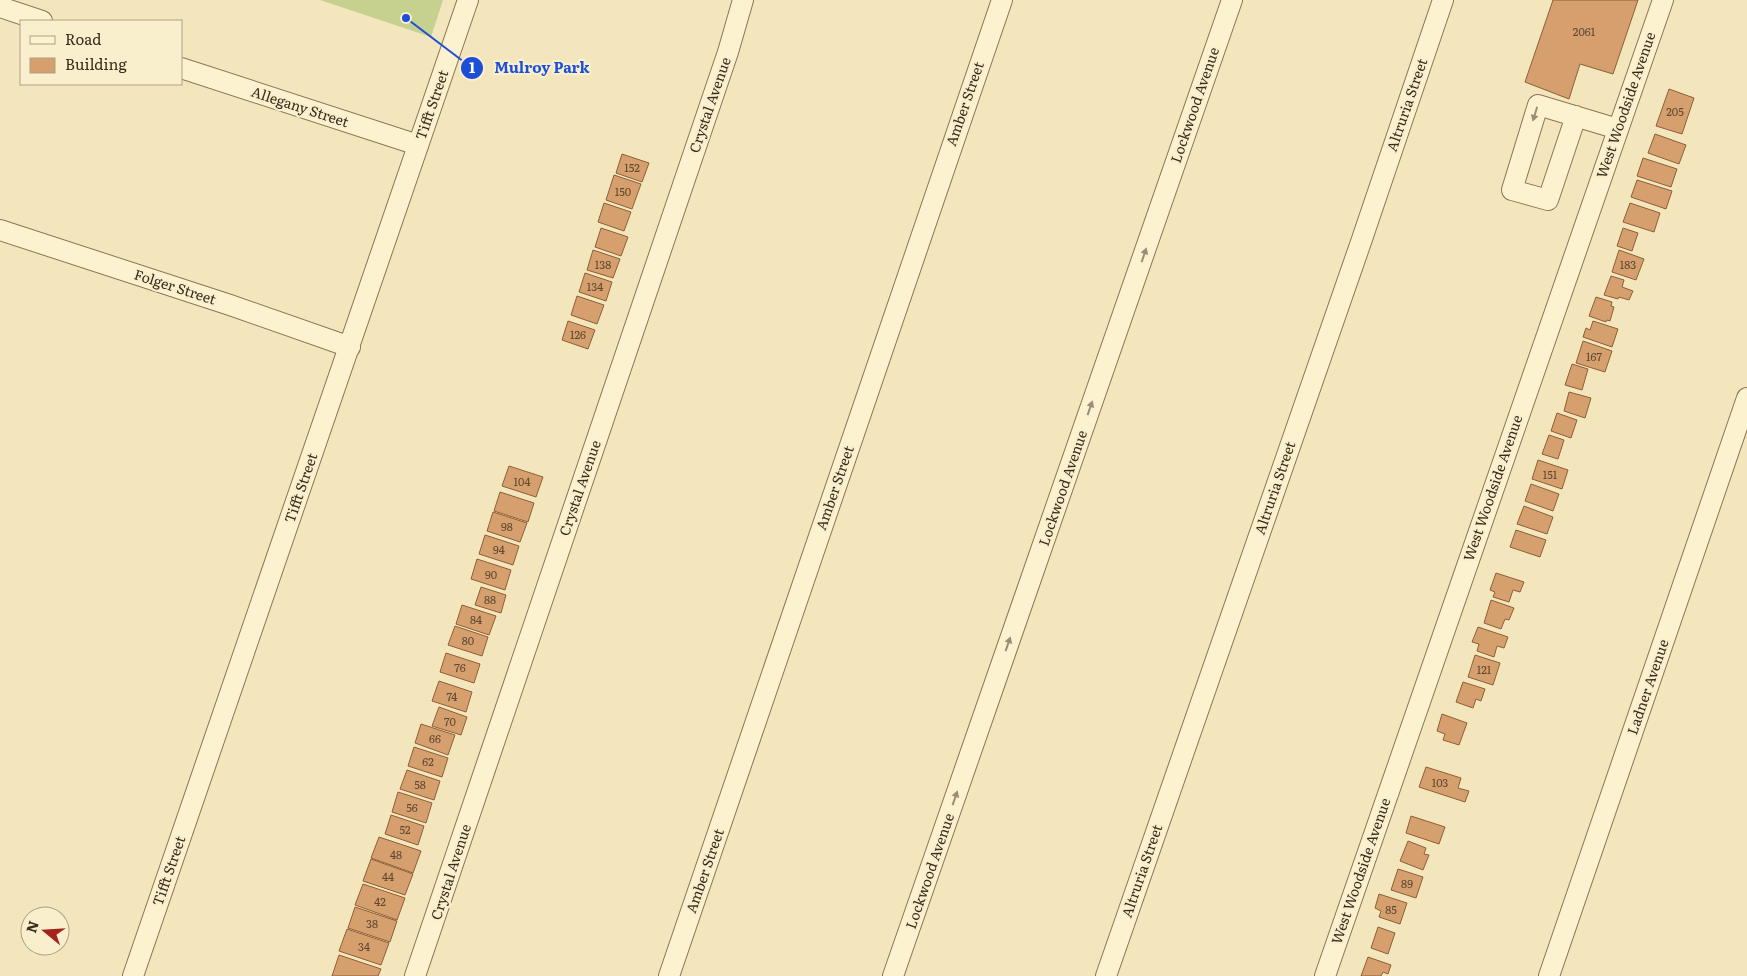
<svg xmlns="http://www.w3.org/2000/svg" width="1747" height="976" viewBox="0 0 1747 976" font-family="Literata,serif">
<rect width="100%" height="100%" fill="#f3e6bc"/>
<!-- green -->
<path fill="#c6d18f" d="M320 0H443L431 37Z"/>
<!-- building -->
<g fill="#d59f6e" stroke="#8e5f37">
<path d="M1553 0H1638L1613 74 1580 64 1569 99 1525 82Z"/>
<path d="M1669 89 1694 98 1682 134 1656 126Z"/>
<path d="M1655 134 1686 145 1679 164 1648 153Z"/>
<path d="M622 154 649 163 642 182 616 173Z"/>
<path d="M1643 158 1677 169 1671 187 1637 176Z"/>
<path d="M614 175 641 184 632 209 606 200Z"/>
<path d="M1637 180 1672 191 1666 209 1631 197Z"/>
<path d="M604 203 631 212 624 231 598 222Z"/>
<path d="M1630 203 1660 213 1654 232 1623 222Z"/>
<path d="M601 228 628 237 621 256 595 247Z"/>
<path d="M1623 228 1638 233 1632 251 1617 246Z"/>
<path d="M593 250 620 259 613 278 587 270Z"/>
<path d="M1619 250 1644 259 1636 280 1612 272Z"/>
<path d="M585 273 612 282 606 301 579 292Z"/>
<path d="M1611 276 1624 280 1622 287 1633 291 1629 300 1619 297 1618 299 1604 295Z"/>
<path d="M577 296 604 305 597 324 571 315Z"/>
<path d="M1596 297 1612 302 1611 306 1614 307 1610 321 1607 320 1606 322 1589 316Z"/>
<path d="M568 321 595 330 588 349 562 340Z"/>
<path d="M1593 321 1618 329 1612 347 1583 337 1586 328 1590 330Z"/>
<path d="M1583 341 1612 351 1605 372 1576 363Z"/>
<path d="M1572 364 1588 369 1582 390 1565 385Z"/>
<path d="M1569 392 1591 398 1585 418 1564 411Z"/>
<path d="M1557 413 1577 420 1571 438 1551 431Z"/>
<path d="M1549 435 1564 440 1558 459 1542 454Z"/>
<path d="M1538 460 1568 470 1562 489 1532 479Z"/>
<path d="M509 466 543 477 536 497 502 486Z"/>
<path d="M1531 484 1559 494 1553 511 1525 501Z"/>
<path d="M500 492 534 503 528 522 494 511Z"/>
<path d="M1524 506 1553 517 1547 534 1517 524Z"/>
<path d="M493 512 527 523 520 542 487 531Z"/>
<path d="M1516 530 1546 540 1540 557 1510 547Z"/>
<path d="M485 535 519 546 513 565 479 554Z"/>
<path d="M477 559 511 570 505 590 471 579Z"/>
<path d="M1496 573 1524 582 1520 592 1513 590 1509 602 1493 597 1495 592 1490 590Z"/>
<path d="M481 587 506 595 501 613 475 605Z"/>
<path d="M1491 600 1514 608 1509 620 1505 619 1501 629 1484 623Z"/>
<path d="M462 605 496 616 489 635 456 624Z"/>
<path d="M455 626 488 637 482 656 448 645Z"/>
<path d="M1478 627 1508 637 1504 648 1497 646 1494 657 1477 651 1479 644 1472 642Z"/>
<path d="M446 653 480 664 474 683 440 672Z"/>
<path d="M1475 655 1500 663 1493 685 1468 677Z"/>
<path d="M439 681 472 692 466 712 432 701Z"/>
<path d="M1463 682 1485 689 1481 701 1476 699 1473 708 1456 702Z"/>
<path d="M439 707 467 717 461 735 432 726Z"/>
<path d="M1442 714 1467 723 1459 745 1443 740 1445 734 1437 731Z"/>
<path d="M421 724 455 735 448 755 415 743Z"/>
<path d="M414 747 448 758 442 777 408 766Z"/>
<path d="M1426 767 1461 778 1458 788 1469 791 1465 802 1419 787Z"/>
<path d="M407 770 440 781 434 800 400 789Z"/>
<path d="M398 792 432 803 426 823 392 812Z"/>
<path d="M391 815 424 826 418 845 385 834Z"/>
<path d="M1411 816 1445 827 1439 844 1406 833Z"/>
<path d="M379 837 421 851 413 873 371 858Z"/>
<path d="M1408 841 1426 848 1424 854 1429 855 1423 870 1400 861Z"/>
<path d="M371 859 413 874 405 895 363 881Z"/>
<path d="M1398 869 1423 877 1416 898 1391 890Z"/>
<path d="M363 884 405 898 397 920 355 905Z"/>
<path d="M1379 894 1407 903 1400 924 1379 917 1381 911 1375 908Z"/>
<path d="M355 907 397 921 390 942 348 928Z"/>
<path d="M1378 927 1395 933 1388 954 1371 948Z"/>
<path d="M347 929 389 943 381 965 339 951Z"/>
<path d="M339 955 381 969 378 976H332Z"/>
<path d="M1368 957 1391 965 1388 974 1383 972 1381 976H1361Z"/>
</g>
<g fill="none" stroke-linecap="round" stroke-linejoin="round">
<!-- minor casing -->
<g stroke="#8c7554" stroke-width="22">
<g id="minor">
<path d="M0 7 42 21"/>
<path d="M181 68 418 145"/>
<path d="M1576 116 1548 200 1512 190 1538 105 1618 129"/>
<path d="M0 230 230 305 350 347"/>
<path d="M133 976 468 0"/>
<path d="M415 976 728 52 743 0"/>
<path d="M669 976 1002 0"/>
<path d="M893 976 1232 0"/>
<path d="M1106 976 1361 242 1443 0"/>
<path d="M1325 976 1663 0"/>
<path d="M1549 976 1747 398"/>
</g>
</g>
<!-- minor -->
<use href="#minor" stroke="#fdf2d0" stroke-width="20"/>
</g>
<!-- one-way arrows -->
<defs><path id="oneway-solid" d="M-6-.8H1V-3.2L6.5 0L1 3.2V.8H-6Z" transform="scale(1.25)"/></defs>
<g fill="#9c8e75">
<use href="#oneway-solid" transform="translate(1535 114) rotate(107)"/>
<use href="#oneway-solid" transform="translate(1144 255) rotate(-71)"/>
<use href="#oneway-solid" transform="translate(1090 408) rotate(-71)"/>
<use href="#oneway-solid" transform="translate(1008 644) rotate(-71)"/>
<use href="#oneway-solid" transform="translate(955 798) rotate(-71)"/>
</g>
<g text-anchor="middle" stroke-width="4.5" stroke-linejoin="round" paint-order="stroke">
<!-- number labels -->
<g font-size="11" fill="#61482f">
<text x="1584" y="36">2061</text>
<text x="1675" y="116">205</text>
<text x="632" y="172">152</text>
<text x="623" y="196">150</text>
<text x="603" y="269">138</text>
<text x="1628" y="269">183</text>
<text x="595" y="291">134</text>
<text x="578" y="339">126</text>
<text x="1594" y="361">167</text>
<text x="1550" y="479">151</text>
<text x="522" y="486">104</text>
<text x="507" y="531">98</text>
<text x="499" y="554">94</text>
<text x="491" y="579">90</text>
<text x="490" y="604">88</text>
<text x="476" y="624">84</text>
<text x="468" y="645">80</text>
<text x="460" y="672">76</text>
<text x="1484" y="674">121</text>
<text x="452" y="701">74</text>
<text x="450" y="726">70</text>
<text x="435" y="743">66</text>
<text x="428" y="766">62</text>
<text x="1440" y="787">103</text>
<text x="420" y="789">58</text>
<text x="412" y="812">56</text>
<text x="405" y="834">52</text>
<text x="396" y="859">48</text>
<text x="388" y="881">44</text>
<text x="1407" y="888">89</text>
<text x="380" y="906">42</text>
<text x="1391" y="914">85</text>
<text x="372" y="928">38</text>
<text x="364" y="951">34</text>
</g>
<!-- street labels -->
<g font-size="14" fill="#3a2b1a" stroke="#f9efcd">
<text transform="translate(965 104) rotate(-71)" y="5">Amber Street</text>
<text transform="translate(432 105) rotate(-71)" y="5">Tifft Street</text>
<text transform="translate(710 105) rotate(-71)" y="5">Crystal Avenue</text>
<text transform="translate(1195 105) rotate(-71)" y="5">Lockwood Avenue</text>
<text transform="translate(1407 105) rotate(-71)" y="5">Altruria Street</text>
<text transform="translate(1626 105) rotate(-71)" y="5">West Woodside Avenue</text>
<text transform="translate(300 107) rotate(18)" y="5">Allegany Street</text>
<text transform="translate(175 287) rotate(18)" y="5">Folger Street</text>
<text transform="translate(301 488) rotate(-71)" y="5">Tifft Street</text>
<text transform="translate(580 488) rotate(-71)" y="5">Crystal Avenue</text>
<text transform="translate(835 488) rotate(-71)" y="5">Amber Street</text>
<text transform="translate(1063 488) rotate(-71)" y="5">Lockwood Avenue</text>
<text transform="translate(1275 488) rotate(-71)" y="5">Altruria Street</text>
<text transform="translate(1493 488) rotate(-71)" y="5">West Woodside Avenue</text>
<text transform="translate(1648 687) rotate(-71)" y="5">Ladner Avenue</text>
<text transform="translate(169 871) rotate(-71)" y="5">Tifft Street</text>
<text transform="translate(705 871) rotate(-71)" y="5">Amber Street</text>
<text transform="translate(930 871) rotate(-71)" y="5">Lockwood Avenue</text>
<text transform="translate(1142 871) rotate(-71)" y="5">Altruria Street</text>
<text transform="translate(1361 871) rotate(-71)" y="5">West Woodside Avenue</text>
<text transform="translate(451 872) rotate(-72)" y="5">Crystal Avenue</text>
</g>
</g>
<!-- callouts -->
<path fill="none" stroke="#1d4ed8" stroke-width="2" d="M406 18L472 68"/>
<g fill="#1d4ed8" stroke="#f9efcd" stroke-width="2">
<circle cx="406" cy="18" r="5"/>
<circle cx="472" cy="68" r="12"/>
</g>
<g font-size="15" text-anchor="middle" font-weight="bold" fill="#fff">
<text x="472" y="73">1</text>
</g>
<g font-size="15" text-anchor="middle" font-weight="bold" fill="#1d4ed8" stroke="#f9efcd" stroke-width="4.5" stroke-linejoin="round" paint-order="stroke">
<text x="542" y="73">Mulroy Park</text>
</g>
<!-- legend -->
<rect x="20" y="20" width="162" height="65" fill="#f9efcd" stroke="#ada185"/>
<rect x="30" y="36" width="25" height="8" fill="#fdf2d0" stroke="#ada185"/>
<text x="65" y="45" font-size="15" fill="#3a2b1a">Road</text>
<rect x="30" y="58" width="25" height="15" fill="#d59f6e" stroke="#ada185"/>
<text x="65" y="70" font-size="15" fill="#3a2b1a">Building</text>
<!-- north arrow -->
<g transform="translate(45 931) rotate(288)"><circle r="24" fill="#f9efcd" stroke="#ada185"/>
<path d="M0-4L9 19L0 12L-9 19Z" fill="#a2241d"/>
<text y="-8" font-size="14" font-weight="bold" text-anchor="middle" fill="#3a2b1a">N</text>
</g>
</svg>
